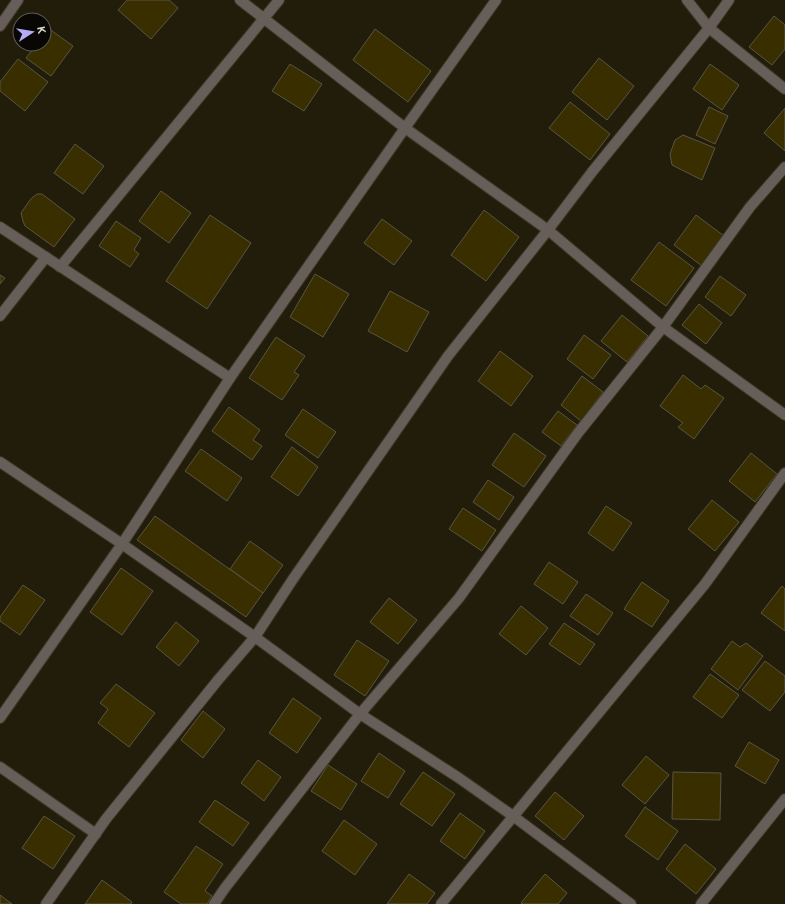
<svg xmlns="http://www.w3.org/2000/svg" width="785" height="904" viewBox="0 0 785 904" font-family="Figtree,sans-serif">
<rect width="100%" height="100%" fill="#221d0b"/>
<!-- building -->
<g fill="#382e00" stroke="#5a5541">
<path d="M127 0H169L178 8 151 39 118 10Z"/>
<path d="M774 16 785 25V49L772 65 749 47Z"/>
<path d="M48 28 73 46 51 76 26 58 37 44H44V34Z"/>
<path d="M375 29 431 71 408 102 353 60Z"/>
<path d="M599 58 634 86 607 120 572 92Z"/>
<path d="M18 59 48 82 25 111 0 91V82Z"/>
<path d="M290 64 322 84 304 111 272 91Z"/>
<path d="M710 64 739 85 722 110 693 89Z"/>
<path d="M570 102 610 134 590 160 549 128Z"/>
<path d="M709 107 728 116 715 144 696 135Z"/>
<path d="M785 108V151L764 133Z"/>
<path d="M683 135 715 148 702 180 672 165 670 154 675 140Z"/>
<path d="M75 144 104 166 83 194 54 173Z"/>
<path d="M161 191 191 213 169 243 139 221Z"/>
<path d="M37 194H42L75 219 54 247 25 226 23 221 21 213 30 200 33 197Z"/>
<path d="M484 210 519 237 486 281 451 255Z"/>
<path d="M210 215 251 243 207 309 166 281Z"/>
<path d="M696 215 724 236 702 266 674 245Z"/>
<path d="M382 219 412 241 394 265 364 243Z"/>
<path d="M116 221 141 238 134 250 139 254 130 267 99 246Z"/>
<path d="M659 242 694 268 666 306 631 280Z"/>
<path d="M315 274 349 294 323 337 290 317Z"/>
<path d="M0 275 5 278 0 284Z"/>
<path d="M720 276 746 295 731 316 705 297Z"/>
<path d="M390 291 429 312 407 352 368 331Z"/>
<path d="M699 304 722 323 706 344 682 325Z"/>
<path d="M622 315 648 336 627 362 601 341Z"/>
<path d="M584 335 611 355 593 379 567 359Z"/>
<path d="M276 337 305 356 294 372 299 375 282 400 249 378Z"/>
<path d="M500 351 533 376 511 406 478 381Z"/>
<path d="M683 375 701 389 705 385 724 398 694 439 678 427 683 423 660 406Z"/>
<path d="M582 376 603 392 581 421 561 405Z"/>
<path d="M229 407 260 430 253 440 262 446 252 460 212 431Z"/>
<path d="M303 409 336 432 318 458 285 435Z"/>
<path d="M558 411 577 425 561 446 542 432Z"/>
<path d="M514 433 546 456 524 487 492 465Z"/>
<path d="M292 447 318 467 298 496 271 477Z"/>
<path d="M201 449 242 478 227 501 185 471Z"/>
<path d="M751 453 777 474 755 502 729 481Z"/>
<path d="M488 480 514 497 499 520 473 502Z"/>
<path d="M712 500 739 522 715 551 688 529Z"/>
<path d="M606 506 632 523 613 551 588 533Z"/>
<path d="M463 508 496 530 482 551 449 529Z"/>
<path d="M155 516 263 593 246 617 137 540Z"/>
<path d="M250 541 283 565 263 593 230 569Z"/>
<path d="M549 562 578 582 563 604 534 584Z"/>
<path d="M121 568 153 591 122 635 90 612Z"/>
<path d="M642 582 669 601 652 627 624 609Z"/>
<path d="M23 585 45 600 20 635 0 621V617Z"/>
<path d="M782 586 785 589V631L761 613Z"/>
<path d="M586 594 613 613 598 635 570 616Z"/>
<path d="M389 598 417 620 398 644 370 622Z"/>
<path d="M521 606 548 628 526 655 499 634Z"/>
<path d="M176 622 199 641 179 666 156 647Z"/>
<path d="M564 623 595 644 580 665 549 644Z"/>
<path d="M357 640 389 661 365 696 334 675Z"/>
<path d="M732 641 740 647 746 643 763 656 738 690 711 669Z"/>
<path d="M765 661 785 676V692L770 711 742 690Z"/>
<path d="M710 674 739 695 722 718 693 697Z"/>
<path d="M116 684 155 713 129 747 98 723 108 709 100 703Z"/>
<path d="M293 698 321 718 297 753 269 733Z"/>
<path d="M203 711 225 729 203 758 181 740Z"/>
<path d="M749 742 779 760 765 784 735 766Z"/>
<path d="M379 753 405 771 388 798 361 781Z"/>
<path d="M646 756 669 775 645 804 622 785Z"/>
<path d="M258 760 281 777 264 801 241 783Z"/>
<path d="M328 765 357 784 341 810 311 791Z"/>
<path d="M423 772 455 794 432 826 400 804Z"/>
<path d="M673 772 721 773 720 820 672 819Z"/>
<path d="M555 792 584 816 564 840 535 816Z"/>
<path d="M215 800 249 823 233 846 199 822Z"/>
<path d="M645 807 678 831 658 860 625 836Z"/>
<path d="M460 813 485 831 465 859 440 841Z"/>
<path d="M44 816 75 836 53 869 22 848Z"/>
<path d="M344 820 377 844 355 875 322 851Z"/>
<path d="M685 844 716 869 696 894 666 869Z"/>
<path d="M196 846 223 864 205 891 212 896 207 904H181L164 892Z"/>
<path d="M409 874 435 893 427 904H387Z"/>
<path d="M545 874 567 893 558 904H522L521 903Z"/>
<path d="M102 880 132 902 131 904H85Z"/>
<path d="M0 895 12 904H0Z"/>
</g>
<g fill="none" stroke-linecap="round" stroke-linejoin="round">
<!-- minor casing -->
<g stroke="#3c3726" stroke-width="12">
<g id="minor">
<path d="M240 0 405 128 548 230 663 327 785 415"/>
<path d="M687 0 709 28 785 89"/>
<path d="M0 26 18 0"/>
<path d="M0 227 230 378"/>
<path d="M60 267 279 0"/>
<path d="M0 316 46 257"/>
<path d="M0 462 122 544 255 637 360 714 459 778 513 816 631 904"/>
<path d="M0 718 122 544 230 378 405 128 496 0"/>
<path d="M0 767 96 834"/>
<path d="M46 904 106 819 218 680 255 637 293 579 448 356 548 230 592 172 709 28 729 0"/>
<path d="M214 904 225 888 360 714 459 598 578 433 663 327 750 207 785 167"/>
<path d="M441 904 705 584 785 473"/>
<path d="M701 904 785 799"/>
</g>
</g>
<!-- minor -->
<use href="#minor" stroke="#675e59" stroke-width="10"/>
</g>
<!-- north arrow -->
<g transform="translate(32 32) rotate(78)"><circle r="19" fill="#090703" stroke="#5d5b54"/>
<path d="M0-3L7 15L0 10L-7 15Z" fill="#b5acf8"/>
<text y="-6" font-size="11" font-weight="bold" text-anchor="middle" fill="#dcdace">K</text>
</g>
</svg>
